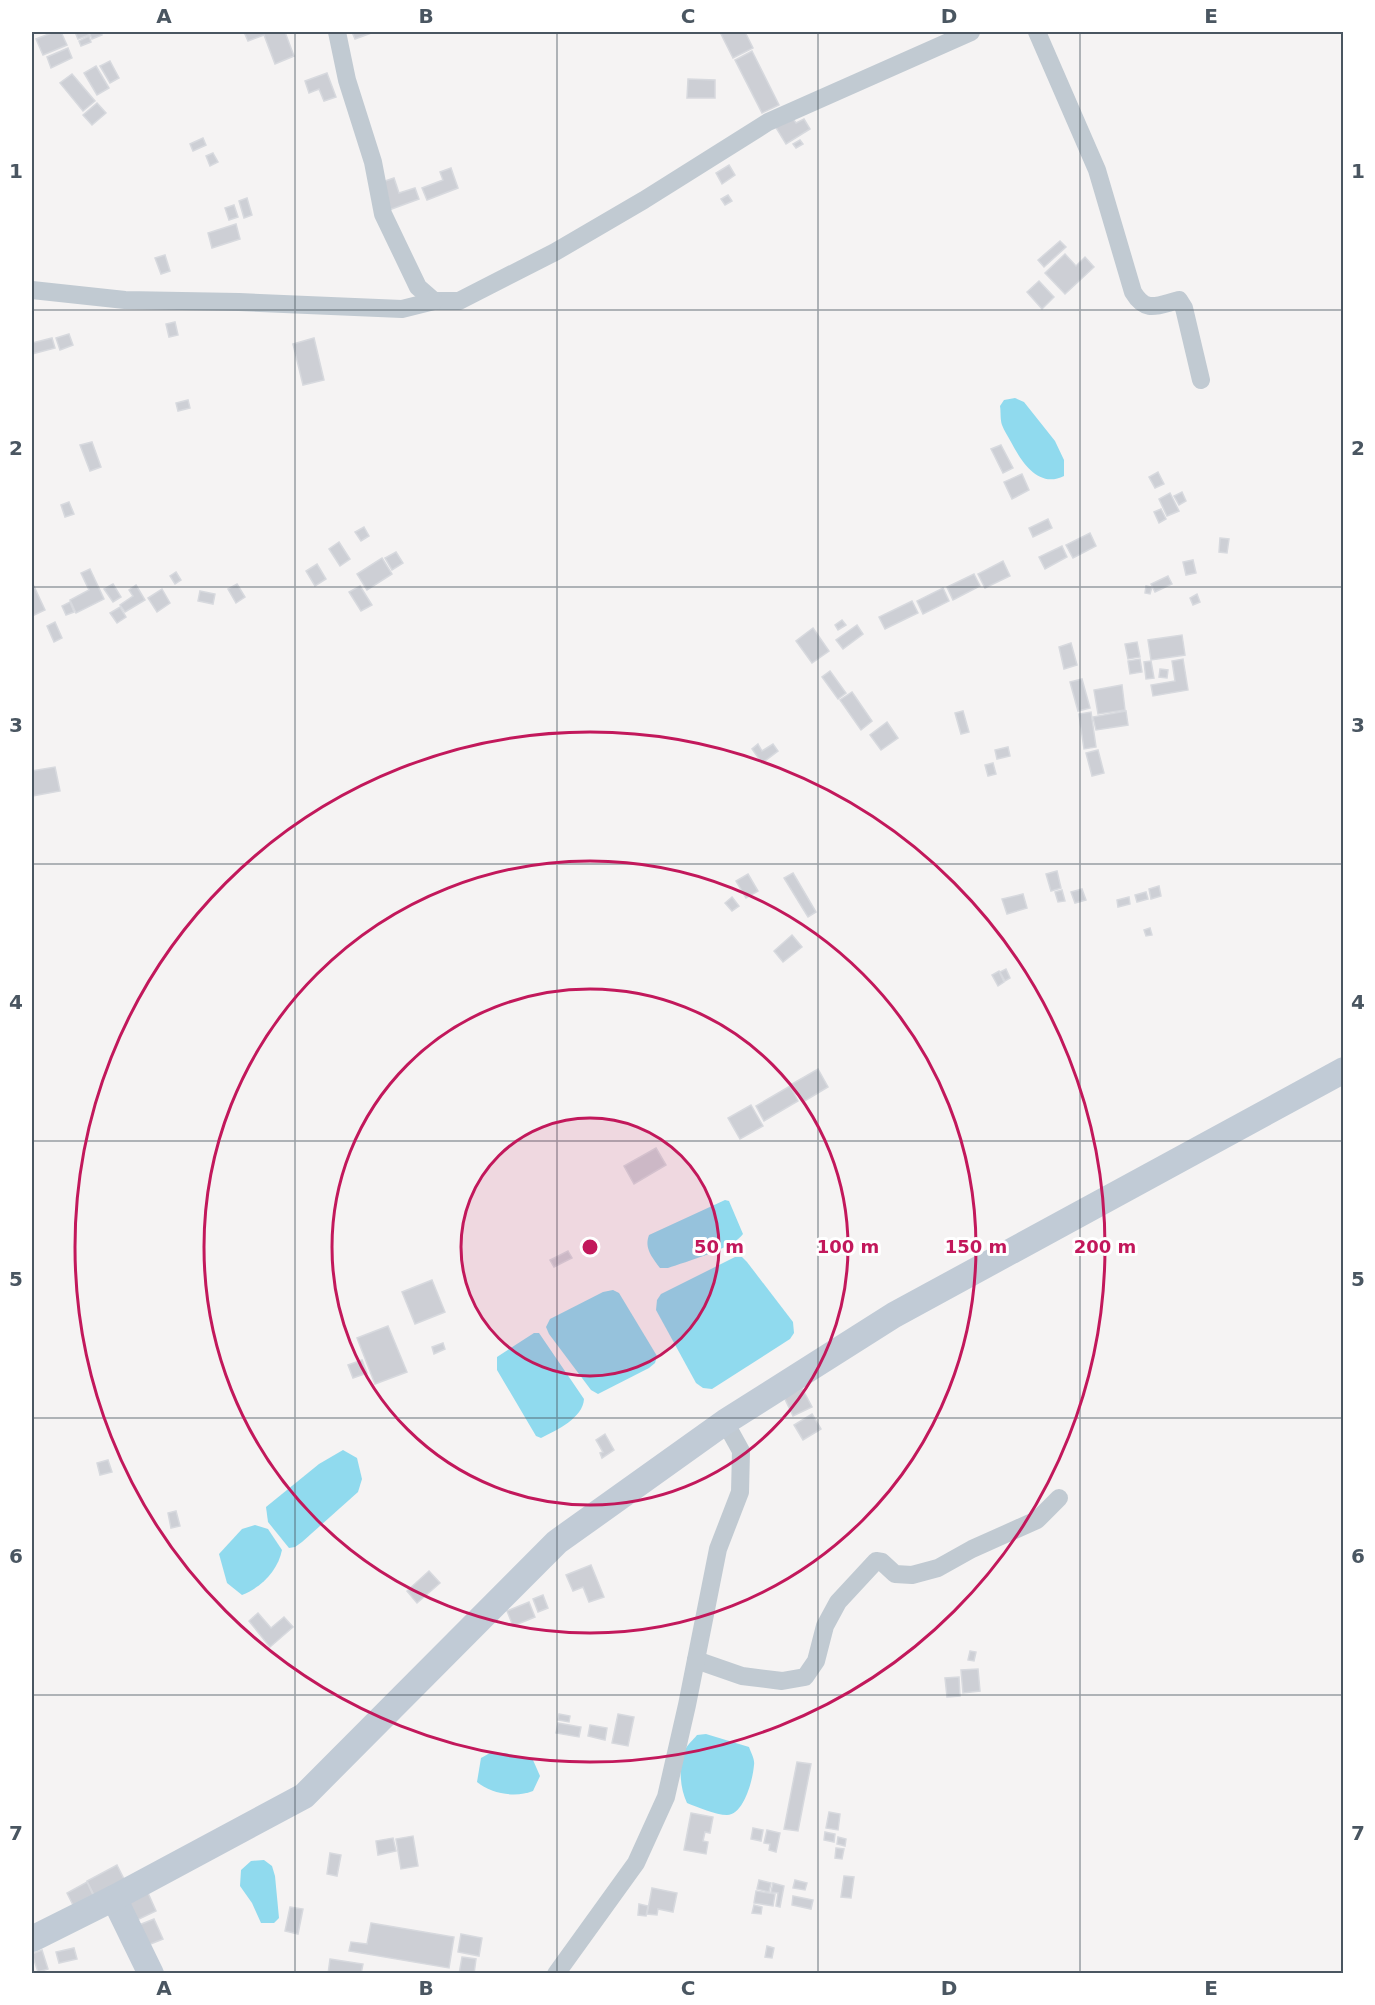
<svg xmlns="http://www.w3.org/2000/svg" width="1375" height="2005" viewBox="0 0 1375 2005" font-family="'DejaVu Sans',sans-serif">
<rect width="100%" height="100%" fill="#f5f3f3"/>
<!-- water -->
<g fill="#90daee">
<path d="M1015 398 1024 402 1055 441 1064 460V476C1038 489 1021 461 1011 442 1008 436 1004 431 1002 425 1000 419 1001 412 1000 406L1004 400Z"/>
<path d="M725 1200 729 1201 743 1234C734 1248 685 1262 668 1268H660C652 1257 644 1248 649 1235Z"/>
<path d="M735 1257H742L747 1262 793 1322 794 1333 790 1339 712 1389 703 1388 696 1383 656 1310 657 1300 661 1294Z"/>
<path d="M613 1290 619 1293 657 1356 655 1363 649 1368 598 1394 591 1390 549 1334 546 1327 550 1319 603 1292Z"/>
<path d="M534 1333H539L584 1399C583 1418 557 1430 541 1438L536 1436 497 1370V1357Z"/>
<path d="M343 1450 357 1458 362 1479 358 1492 302 1542 295 1547 289 1548 268 1522 266 1507 319 1464Z"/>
<path d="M255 1525 268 1529 282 1550C278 1570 262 1587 242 1595L227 1583 219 1554 242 1529Z"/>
<path d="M706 1734 749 1747C751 1753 755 1759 754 1765 753 1779 744 1815 727 1815 716 1815 697 1807 687 1803 680 1788 678 1767 685 1750 687 1745 693 1740 697 1735Z"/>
<path d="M490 1753H505L533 1760 540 1776 533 1791C516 1798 491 1794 477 1782L481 1758Z"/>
<path d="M264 1860 272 1866 275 1876 279 1918 274 1923H261L252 1903 240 1886 241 1870 251 1861Z"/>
</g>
<!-- building -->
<g fill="#cdcfd5" stroke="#d7d9de" stroke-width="1.5">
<path d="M54 32H61L67 45 43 55 36 39Z"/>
<path d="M75 32H87L89 35 78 39Z"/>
<path d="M89 32H100L102 35 92 39Z"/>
<path d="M244 32H285L294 56 275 64 264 35 248 41Z"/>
<path d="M352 32H374L355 39Z"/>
<path d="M720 32H745L753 48 733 58Z"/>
<path d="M89 36 91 42 81 46 79 41Z"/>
<path d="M68 48 72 58 51 68 47 57Z"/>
<path d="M752 51 779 105 762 113 735 60Z"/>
<path d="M110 61 119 78 110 83 100 66Z"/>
<path d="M96 66 109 88 97 95 84 73Z"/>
<path d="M327 73 336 97 324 101 319 89 309 93 305 81Z"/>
<path d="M72 74 95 101 83 111 60 83Z"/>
<path d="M688 79 715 80V98H687Z"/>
<path d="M97 103 106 113 92 125 83 115Z"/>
<path d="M791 116 796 123 804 119 810 129 786 144 775 126Z"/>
<path d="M203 138 206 145 193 151 190 144Z"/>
<path d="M800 140 803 144 796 148 793 144Z"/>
<path d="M213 153 218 162 210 166 206 156Z"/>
<path d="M729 165 735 175 722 184 716 173Z"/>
<path d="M451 168 458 188 427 200 422 188 443 180 440 172Z"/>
<path d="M394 178 399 193 415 188 419 199 389 210 379 183Z"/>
<path d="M728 195 732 201 725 205 721 199Z"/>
<path d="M247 198 252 215 244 218 239 201Z"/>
<path d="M234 205 238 217 229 220 225 208Z"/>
<path d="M236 224 240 239 212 248 208 233Z"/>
<path d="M1060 241 1066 247 1044 267 1038 260Z"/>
<path d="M1065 254 1076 266 1085 257 1094 267 1065 294 1045 273Z"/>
<path d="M165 255 170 271 161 274 155 258Z"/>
<path d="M1039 281 1054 297 1042 309 1027 292Z"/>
<path d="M175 322 178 335 169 337 166 324Z"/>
<path d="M69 334 73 345 60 350 56 338Z"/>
<path d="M52 338 55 348 32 354V343Z"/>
<path d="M314 338 324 380 303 385 293 344Z"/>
<path d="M188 400 190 408 178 411 176 403Z"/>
<path d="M92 442 101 467 90 471 80 445Z"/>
<path d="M1001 445 1013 468 1003 473 991 449Z"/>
<path d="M1158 472 1164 484 1155 488 1149 477Z"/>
<path d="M1022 474 1029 490 1012 499 1004 482Z"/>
<path d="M1182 492 1186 501 1179 505 1174 496Z"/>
<path d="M1170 493 1179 511 1167 516 1159 499Z"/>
<path d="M69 502 74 514 65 517 61 505Z"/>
<path d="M1161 509 1166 519 1159 523 1154 512Z"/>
<path d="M1048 519 1052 528 1033 537 1029 528Z"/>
<path d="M364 527 369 536 361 541 355 532Z"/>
<path d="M1090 533 1096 546 1073 558 1066 545Z"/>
<path d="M1220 538 1229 539 1227 553 1219 552Z"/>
<path d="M339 542 350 559 340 566 329 549Z"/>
<path d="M1062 546 1067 557 1045 569 1039 557Z"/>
<path d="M396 552 403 563 392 570 385 558Z"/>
<path d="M382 558 392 574 367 590 357 574Z"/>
<path d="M1193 560 1196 573 1186 575 1183 562Z"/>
<path d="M1003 561 1010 576 985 588 978 574Z"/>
<path d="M317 564 326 579 315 586 306 571Z"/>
<path d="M90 569 104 599 76 613 70 600 89 590 81 573Z"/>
<path d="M176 572 181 580 175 584 170 576Z"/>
<path d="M974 574 980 586 953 600 947 587Z"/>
<path d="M1168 576 1172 584 1155 592 1151 584Z"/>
<path d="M32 582 45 610 32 616Z"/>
<path d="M113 584 121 597 113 602 104 589Z"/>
<path d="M237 584 245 597 236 603 228 589Z"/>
<path d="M136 585 145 600 125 612 120 605 133 596 129 590Z"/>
<path d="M360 586 372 605 361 611 349 592Z"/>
<path d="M1146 586 1152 587 1150 594 1145 593Z"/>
<path d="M943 588 949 601 923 614 917 601Z"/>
<path d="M162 589 170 603 157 612 148 598Z"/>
<path d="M200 591 215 594 213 604 198 601Z"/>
<path d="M1197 594 1200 602 1193 605 1190 598Z"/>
<path d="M912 601 918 613 885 629 879 617Z"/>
<path d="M70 602 74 612 66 615 62 606Z"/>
<path d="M120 607 126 617 117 623 110 613Z"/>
<path d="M842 620 846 625 838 630 835 625Z"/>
<path d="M55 622 62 638 54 642 47 626Z"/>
<path d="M857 625 863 634 843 649 836 640Z"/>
<path d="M813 628 829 651 812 663 796 641Z"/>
<path d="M1182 635 1185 655 1151 660 1148 640Z"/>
<path d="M1137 642 1140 657 1128 659 1125 644Z"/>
<path d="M1071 643 1077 665 1064 669 1059 647Z"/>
<path d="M1140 659 1142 672 1130 674 1128 661Z"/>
<path d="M1183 659 1188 690 1153 696 1151 685 1175 681 1172 661Z"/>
<path d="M1151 661 1154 678 1146 679 1144 662Z"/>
<path d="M1160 669 1168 670 1167 678 1159 677Z"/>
<path d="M830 671 846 693 838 699 822 677Z"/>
<path d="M1082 679 1090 708 1078 711 1070 682Z"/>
<path d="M1122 685 1125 710 1098 714 1094 690Z"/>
<path d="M852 692 872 721 861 730 840 700Z"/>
<path d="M963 711 969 732 961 734 955 713Z"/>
<path d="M1126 711 1128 725 1096 730 1093 717Z"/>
<path d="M1091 712 1096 747 1084 749 1079 714Z"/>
<path d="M887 722 898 738 881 750 870 735Z"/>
<path d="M758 744 762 751 773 744 778 751 762 763 752 749Z"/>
<path d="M1008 747 1010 756 997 759 995 750Z"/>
<path d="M1098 750 1104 773 1092 776 1086 753Z"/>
<path d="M993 763 996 774 988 776 985 765Z"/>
<path d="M55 767 60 791 32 796V771Z"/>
<path d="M1057 871 1061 888 1051 891 1046 874Z"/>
<path d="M793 873 816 912 808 917 784 878Z"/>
<path d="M748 874 758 891 746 898 736 881Z"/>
<path d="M1159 886 1161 896 1151 899 1149 889Z"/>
<path d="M1082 889 1086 900 1075 903 1071 892Z"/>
<path d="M1062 890 1065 901 1058 902 1055 892Z"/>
<path d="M1146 892 1148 899 1137 902 1135 895Z"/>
<path d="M1023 894 1027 908 1007 914 1002 899Z"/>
<path d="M732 897 739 906 732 911 725 903Z"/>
<path d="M1129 897 1130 904 1118 907 1117 900Z"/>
<path d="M1150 928 1152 935 1146 936 1144 930Z"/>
<path d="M792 935 802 947 783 962 774 951Z"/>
<path d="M1006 969 1010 978 1005 981 1000 972Z"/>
<path d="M999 971 1004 982 998 986 992 975Z"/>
<path d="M818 1069 828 1087 803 1102 792 1084Z"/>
<path d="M790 1086 798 1101 764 1121 756 1106Z"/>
<path d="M751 1105 763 1126 740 1139 728 1118Z"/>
<path d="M656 1148 666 1165 634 1184 624 1166Z"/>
<path d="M568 1251 572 1258 554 1267 550 1260Z"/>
<path d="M432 1280 445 1312 415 1324 402 1292Z"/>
<path d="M388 1326 407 1372 375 1384 357 1338Z"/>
<path d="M443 1343 445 1349 434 1354 432 1347Z"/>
<path d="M362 1360 367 1373 353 1378 348 1365Z"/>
<path d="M802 1388 812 1407 793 1416 784 1397Z"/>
<path d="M812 1414 821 1429 803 1440 794 1425Z"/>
<path d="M605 1434 614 1450 602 1458 600 1453 603 1452 596 1440Z"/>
<path d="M108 1460 112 1472 100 1475 97 1463Z"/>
<path d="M176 1511 180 1526 171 1528 168 1513Z"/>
<path d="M591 1565 604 1597 589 1602 583 1587 573 1591 566 1575Z"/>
<path d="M429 1571 440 1583 417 1603 407 1591Z"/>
<path d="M543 1595 548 1608 538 1612 533 1599Z"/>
<path d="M529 1602 535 1617 513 1626 507 1611Z"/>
<path d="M258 1613 271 1628 284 1617 293 1627 270 1647 249 1621Z"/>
<path d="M970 1651 976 1652 974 1661 968 1660Z"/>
<path d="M978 1669 980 1691 963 1693 961 1670Z"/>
<path d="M959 1677 960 1696 947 1697 945 1678Z"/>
<path d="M559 1714 570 1716 569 1722 558 1720Z"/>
<path d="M618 1714 634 1717 628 1746 612 1743Z"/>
<path d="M558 1723 581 1727 579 1737 556 1733Z"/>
<path d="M590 1725 607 1728 605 1740 588 1736Z"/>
<path d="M797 1762 811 1764 798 1831 784 1829Z"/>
<path d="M829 1812 840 1814 838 1830 826 1828Z"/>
<path d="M691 1813 713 1817 710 1833 705 1832 703 1841 708 1842 706 1854 684 1850Z"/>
<path d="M753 1828 763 1830 761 1841 751 1839Z"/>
<path d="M767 1830 780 1833 776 1852 769 1850 770 1844 764 1843Z"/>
<path d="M825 1832 835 1834 834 1842 824 1840Z"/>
<path d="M413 1836 418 1866 401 1869 396 1839Z"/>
<path d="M838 1837 846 1839 845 1846 837 1844Z"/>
<path d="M393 1838 396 1851 378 1855 376 1841Z"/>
<path d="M836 1848 844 1849 842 1859 835 1858Z"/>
<path d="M330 1853 341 1855 337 1876 327 1874Z"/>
<path d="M117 1865 125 1881 95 1897 87 1881Z"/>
<path d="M844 1876 854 1877 851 1898 841 1897Z"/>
<path d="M759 1880 771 1883 769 1892 757 1889Z"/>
<path d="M795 1880 807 1883 805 1890 793 1888Z"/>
<path d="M87 1882 93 1895 73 1905 67 1893Z"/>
<path d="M773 1883 784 1886 780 1907 776 1906 778 1893 771 1892Z"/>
<path d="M652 1888 677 1893 673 1912 658 1909 657 1915 647 1914Z"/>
<path d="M756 1891 775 1894 773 1906 754 1903Z"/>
<path d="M148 1893 156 1911 137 1920 128 1901Z"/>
<path d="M793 1896 813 1900 811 1909 792 1905Z"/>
<path d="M639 1904 648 1906 646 1916 638 1915Z"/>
<path d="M754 1905 762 1907 761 1914 752 1913Z"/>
<path d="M290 1907 303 1909 298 1934 285 1931Z"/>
<path d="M154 1919 163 1939 148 1945 139 1925Z"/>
<path d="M371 1923 454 1937 449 1968 349 1951 351 1942 367 1944Z"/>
<path d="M461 1934 482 1938 479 1956 458 1952Z"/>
<path d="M767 1946 774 1948 772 1958 765 1957Z"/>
<path d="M74 1948 77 1959 59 1963 56 1952Z"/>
<path d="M42 1950 48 1969 38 1972 32 1954Z"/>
<path d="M462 1957 476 1959 474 1974H459Z"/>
<path d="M330 1959 363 1964 361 1974H328Z"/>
</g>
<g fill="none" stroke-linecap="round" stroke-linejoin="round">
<!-- street -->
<g stroke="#c1cad2" stroke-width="18">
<path d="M337 32 347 80 373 162 383 214 418 287 434 301H459L555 252 644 200 768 122 971 32"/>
<path d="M1037 32 1097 170 1133 292C1146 314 1158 305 1179 300L1184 308 1201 380"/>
<path d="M32 290 125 300 239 302 402 309 434 301"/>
<path d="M696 1660 742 1676 782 1681 805 1677 816 1661 825 1626 838 1602 876 1561 882 1562 895 1574 912 1575 938 1568 972 1549 1037 1520 1059 1498"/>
<path d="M556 1974 636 1863 666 1797 687 1705 718 1549 740 1492 741 1451 725 1422"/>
</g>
<!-- secondary -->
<g stroke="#c1cbd6" stroke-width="26">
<path d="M114 1898 151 1974"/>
<path d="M32 1939 114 1898 304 1796 557 1542 725 1422 894 1315 1344 1070"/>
</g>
</g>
<!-- grid -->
<path fill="none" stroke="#4a5661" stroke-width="1.5" stroke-opacity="0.55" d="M295 32V1974M557 32V1974M818 32V1974M1080 32V1974M32 310H1344M32 587H1344M32 864H1344M32 1141H1344M32 1418H1344M32 1695H1344"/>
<!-- distance rings -->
<circle cx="590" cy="1247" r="129" fill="#c2185b" fill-opacity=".12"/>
<g fill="none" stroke="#c2185b" stroke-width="3">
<circle cx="590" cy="1247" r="129"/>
<circle cx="590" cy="1247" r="258"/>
<circle cx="590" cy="1247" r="386"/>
<circle cx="590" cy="1247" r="515"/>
</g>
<circle cx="590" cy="1247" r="9" fill="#c2185b" stroke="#fff" stroke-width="3"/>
<g font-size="18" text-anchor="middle" font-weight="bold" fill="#c2185b" stroke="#fff" stroke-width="6" stroke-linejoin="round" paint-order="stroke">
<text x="719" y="1253">50 m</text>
<text x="848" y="1253">100 m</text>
<text x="976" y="1253">150 m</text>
<text x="1105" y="1253">200 m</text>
</g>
<!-- border -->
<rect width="1375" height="2005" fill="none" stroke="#ffffff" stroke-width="66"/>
<rect x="33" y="33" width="1309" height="1939" fill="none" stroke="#4a5661" stroke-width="2"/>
<g font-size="20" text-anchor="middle" font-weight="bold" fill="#4a5661">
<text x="164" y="23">A</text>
<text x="426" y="23">B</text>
<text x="688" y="23">C</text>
<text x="949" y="23">D</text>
<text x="1211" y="23">E</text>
<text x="16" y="178">1</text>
<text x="1358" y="178">1</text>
<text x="16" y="455">2</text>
<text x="1358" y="455">2</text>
<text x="16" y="732">3</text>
<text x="1358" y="732">3</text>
<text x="16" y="1009">4</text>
<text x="1358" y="1009">4</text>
<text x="16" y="1286">5</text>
<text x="1358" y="1286">5</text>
<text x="16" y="1563">6</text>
<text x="1358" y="1563">6</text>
<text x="16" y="1840">7</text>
<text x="1358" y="1840">7</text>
<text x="164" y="1995">A</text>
<text x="426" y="1995">B</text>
<text x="688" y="1995">C</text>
<text x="949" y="1995">D</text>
<text x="1211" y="1995">E</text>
</g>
</svg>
